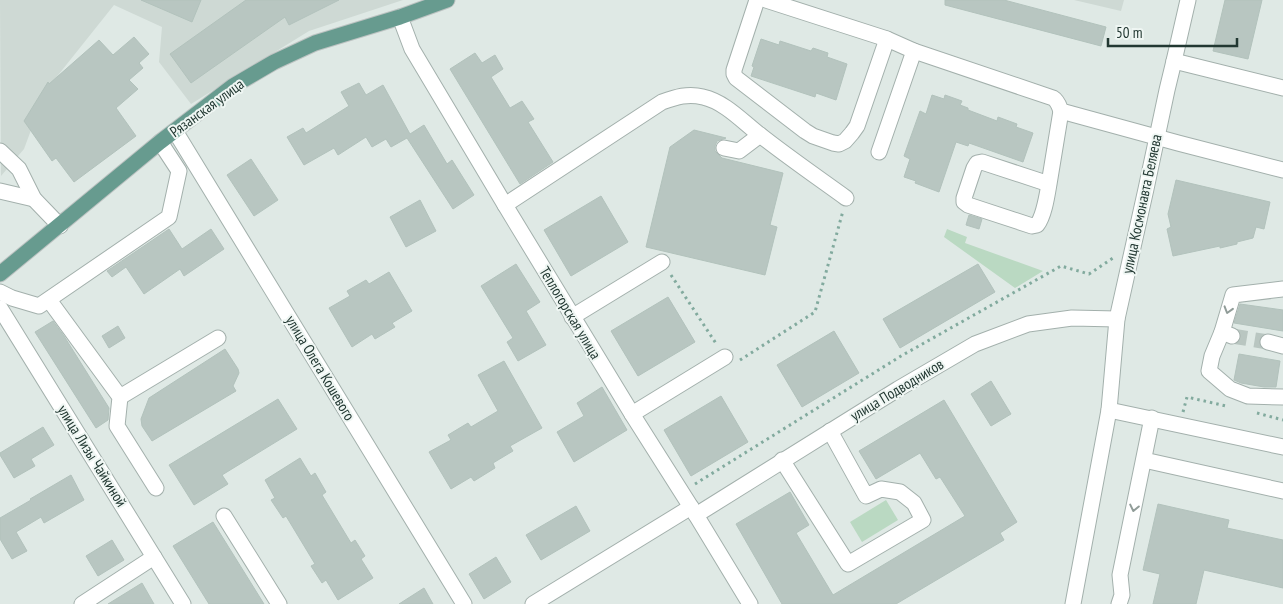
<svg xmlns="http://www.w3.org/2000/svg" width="1283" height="604" viewBox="0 0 1283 604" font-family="'PT Sans Narrow',sans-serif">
<rect width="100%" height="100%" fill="#dfe9e5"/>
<!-- built -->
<g fill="#ced9d4">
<path d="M0 0H403L309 31 191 104 159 62 162 27 114 5 55 79 41 103 24 149 1 176Z"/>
<path d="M1074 0H1124L1121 11Z"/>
</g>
<!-- green -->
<g fill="#bad9c2">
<path d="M947 229 967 237 965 243 1043 271 1015 288 944 237Z"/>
<path d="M886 500 898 520 862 542 850 522Z"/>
</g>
<!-- building -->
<g fill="#b8c6c1" stroke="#b2c2bc">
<path d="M141 0H201L192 22Z"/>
<path d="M246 0H339L289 25 285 17 191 83 170 54Z"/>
<path d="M945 0H1004L1106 27 1101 46 945 5Z"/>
<path d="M1225 0H1262L1248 59 1213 51Z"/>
<path d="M134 37 149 54 139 63 143 68 129 80 138 89 116 108 136 136 74 182 56 158 52 161 24 121 48 82 49 84 99 40 113 55Z"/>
<path d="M761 39 779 45 780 41 811 51 813 48 828 53 827 57 847 64 836 100 816 93 815 97 751 76 754 67 752 66Z"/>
<path d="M475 53 482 63 495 55 503 69 491 77 510 108 522 101 534 119 528 122 553 162 520 184 450 69Z"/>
<path d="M359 83 366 95 383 85 410 134 424 125 447 164 452 160 474 195 453 209 407 138 391 147 386 139 372 147 366 137 338 155 334 148 304 165 287 137 303 128 306 133 349 106 341 92Z"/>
<path d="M932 95 944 99 945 95 962 101 960 105 968 108V110L997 121 998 117 1017 124 1016 127 1033 133 1023 162 969 143 968 146 956 142 939 192 915 183 916 181 904 177 910 159 904 156 910 139 920 111 926 114Z"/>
<path d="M694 130 726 138 717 141 715 146V151L722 158 783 173 770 225 777 227 765 275 646 247 670 147Z"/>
<path d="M251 159 278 200 254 216 227 175Z"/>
<path d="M1176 180 1270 202 1264 229 1256 227 1253 238 1237 242V244L1220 248V246L1173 256 1167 229 1171 227 1168 214Z"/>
<path d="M601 196 628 242 571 276 544 230Z"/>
<path d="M420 200 436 231 406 247 390 217Z"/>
<path d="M969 215 982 219 979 229 966 225Z"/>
<path d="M169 229 182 249 211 229 224 249 184 276 180 269 144 294 126 267 112 277 107 271Z"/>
<path d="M516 264 540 302 526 311 546 345 518 361 507 342 513 338 481 286Z"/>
<path d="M978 264 995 292 900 348 883 319Z"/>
<path d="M389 272 412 311 392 323 395 327 375 339 372 334 352 347 329 308 350 296 347 291 366 280 369 284Z"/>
<path d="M668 297 695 342 638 376 611 331Z"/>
<path d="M1240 304 1283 310V331L1234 323Z"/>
<path d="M53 321 64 336 109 408 108 420 96 428 35 332Z"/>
<path d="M118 326 125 338 109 348 102 336Z"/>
<path d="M834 331 859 373 802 407 777 365Z"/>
<path d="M225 349 238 369 239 373 233 386 236 391 152 441 142 426 141 419 149 398Z"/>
<path d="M1239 354 1280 361 1276 387H1264L1241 383 1234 380Z"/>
<path d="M504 361 542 428 510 446 513 451 493 463 495 468 474 481 471 477 451 489 429 452 451 440 448 435 468 423 471 427 498 411 478 375Z"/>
<path d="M991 381 1011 414 991 426 971 394Z"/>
<path d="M602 387 627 430 574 462 557 432 584 416 577 403Z"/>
<path d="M721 396 748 442 691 476 664 430Z"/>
<path d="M278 399 297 429 222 475 228 484 194 505 169 465Z"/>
<path d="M944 400 1017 522 1000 533 1004 540 896 604H782L736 524 790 492 809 525 796 533 833 595 965 516 940 477 936 479 920 453 876 479 859 451Z"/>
<path d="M43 427 54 445 31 459 35 466 14 478 0 455V453Z"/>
<path d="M300 458 311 476 315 473 326 492 322 495 351 543 355 540 365 556 361 559 373 578 338 600 326 580 322 583 311 566 315 564 286 516 283 518 271 500 275 498 265 480Z"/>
<path d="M71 475 84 500 44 523 41 517 16 532 27 551 12 559 0 539V518L31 500 30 499Z"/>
<path d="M1158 504 1229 520 1227 528 1283 540V588L1204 570 1196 604H1153L1160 574 1143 570Z"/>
<path d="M576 506 590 531 541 560 526 535Z"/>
<path d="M213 522 264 604H209L173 546Z"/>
<path d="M112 540 124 560 98 576 86 556Z"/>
<path d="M496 557 511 582 484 599 469 574Z"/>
<path d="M142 583 154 604H108Z"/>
<path d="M424 588 433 604H399Z"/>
</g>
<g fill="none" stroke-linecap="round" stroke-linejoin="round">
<!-- minor-tunnel -->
<path stroke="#b9c6c1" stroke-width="15" stroke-dasharray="15 8" stroke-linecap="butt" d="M1232 336 1268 342"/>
<!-- minor casing -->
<g stroke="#a3b0ac" stroke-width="17">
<g id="minor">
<path d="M758 0 756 3 734 70V74L736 78 805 131 813 136 833 143 839 144 845 141 852 133 857 126 887 39"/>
<path d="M766 0 887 39 914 51"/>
<path d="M400 17 412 49 505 205 632 414 696 515 750 604"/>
<path d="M1174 61 1283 88"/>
<path d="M175 131 464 604"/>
<path d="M724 148 739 151 760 135"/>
<path d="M0 151 19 169 34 199 60 226"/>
<path d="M879 152 914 51 1053 98C1058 101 1059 106 1061 111L1178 143 1283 170"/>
<path d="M1049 184C1047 196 1044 216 1037 225L1032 226 968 205 964 202V198L974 168 977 163 982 162 1049 184 1061 111"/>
<path d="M0 191 34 199"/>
<path d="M505 205 662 102C676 97 688 93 703 97 725 102 742 121 760 135 788 157 817 177 846 198"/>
<path d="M0 292 12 298 39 306 169 217 179 171 160 142"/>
<path d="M49 300 120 397 117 426 156 488"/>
<path d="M0 308 183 604"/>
<path d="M572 317 662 262"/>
<path d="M1222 332 1212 356 1209 371 1230 389 1248 396 1283 397"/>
<path d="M1232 336 1222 332 1233 295 1283 289"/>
<path d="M1268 342 1283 346"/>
<path d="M120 397 218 338"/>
<path d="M1109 410 1283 447"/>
<path d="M632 414 725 357"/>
<path d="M782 460 848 564 923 520 914 503 900 492 881 489 866 496 830 431"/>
<path d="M1144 460 1283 491"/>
<path d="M696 515 898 389 975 344 1028 324 1072 318 1117 319"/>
<path d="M224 516 279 604"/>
<path d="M82 604 154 557"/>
<path d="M533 604 691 507"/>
<path d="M1073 604 1109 410 1117 319 1146 189 1167 90 1174 61 1188 0"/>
<path d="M1119 604 1122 595 1120 575 1152 418"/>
</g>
</g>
<!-- major casing -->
<g stroke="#bdc3c2" stroke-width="17">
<path id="major" d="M0 274 160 142 233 86 274 62 315 43 400 17 447 0"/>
</g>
<!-- path -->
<g stroke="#82aa9e" stroke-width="3" stroke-dasharray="2.5 4" stroke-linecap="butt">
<path d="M671 275 717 345"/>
<path d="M740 360 815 312 843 211"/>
<path d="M1183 412 1187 397 1226 406"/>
<path d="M1257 413 1283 420"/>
<path d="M695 484 901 356 1061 266 1089 274 1113 258"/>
</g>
<!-- minor -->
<use href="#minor" stroke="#fff" stroke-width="15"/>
<!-- major -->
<use href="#major" stroke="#679b8f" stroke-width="15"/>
</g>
<!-- one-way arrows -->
<defs><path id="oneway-chevron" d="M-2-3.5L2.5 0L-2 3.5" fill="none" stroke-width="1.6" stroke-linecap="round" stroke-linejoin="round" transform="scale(1.25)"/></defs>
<g stroke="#909c98">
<use href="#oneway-chevron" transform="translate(1228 310) rotate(107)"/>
<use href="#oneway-chevron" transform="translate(1134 508) rotate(102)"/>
</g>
<g text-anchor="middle" stroke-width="4" stroke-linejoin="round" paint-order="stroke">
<!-- street labels -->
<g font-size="15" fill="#223832" stroke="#eff6f3">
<text transform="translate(207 108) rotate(-36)" y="5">Рязанская улица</text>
<text transform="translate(1142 204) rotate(-78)" y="5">улица Космонавта Беляева</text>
<text transform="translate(570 313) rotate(59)" y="5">Теплогорская улица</text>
<text transform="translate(320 368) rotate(59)" y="5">улица Олега Кошевого</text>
<text transform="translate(897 390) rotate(-31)" y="5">улица Подводников</text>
<text transform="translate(92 456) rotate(58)" y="5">улица Лизы Чайкиной</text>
</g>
</g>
<!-- scale -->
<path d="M1108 38v8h129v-8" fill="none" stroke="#223832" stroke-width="2.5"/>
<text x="1116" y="38" font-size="15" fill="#223832" stroke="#eff6f3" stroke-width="4" paint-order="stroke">50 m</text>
</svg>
